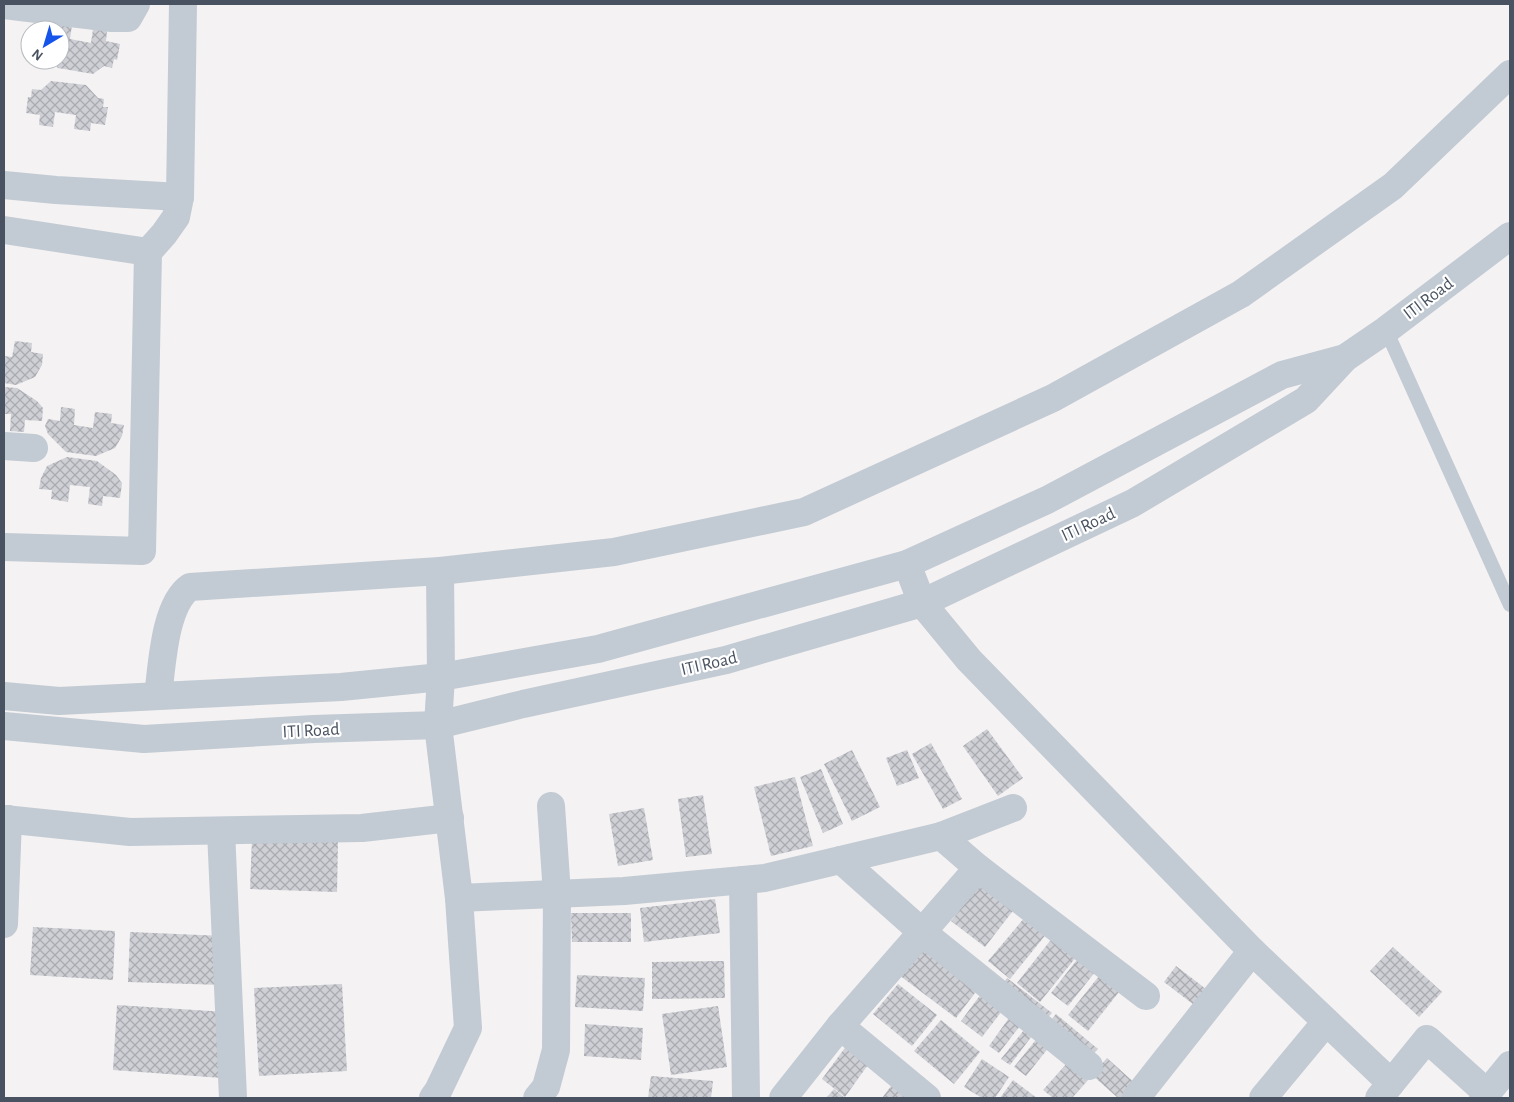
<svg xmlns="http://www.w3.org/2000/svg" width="1514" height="1102" viewBox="0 0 1514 1102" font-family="'Alegreya Sans',sans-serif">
<defs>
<pattern id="building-cross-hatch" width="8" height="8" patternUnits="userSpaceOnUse" patternTransform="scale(1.25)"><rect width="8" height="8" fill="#ced0d6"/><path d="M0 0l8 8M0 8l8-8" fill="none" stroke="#a9abb1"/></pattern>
</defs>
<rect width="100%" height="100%" fill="#f4f2f2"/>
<!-- building -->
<g fill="url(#building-cross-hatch)">
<path d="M57 22 72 25 70 39 91 43 93 29 107 31 106 41 120 44 117 60 114 59 112 68 104 66 93 74 58 68 51 60H60V30H56Z"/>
<path d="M51 81 86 85 98 98 104 99 103 107H108L105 125 91 123 90 131 74 129 76 115 55 112 53 127 39 125 40 115 26 113 28 97H31L32 89 41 90Z"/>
<path d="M15 341 32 343 31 352 43 354 42 365 35 377 16 385 4 383V356L12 357Z"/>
<path d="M4 387 17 388 37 401 43 408 42 421 25 420 24 432 10 431 11 414H4Z"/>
<path d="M61 407 75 409 74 425 93 428 95 412 112 414 111 423 124 425 122 436 115 448 96 456 66 452 48 434 45 426 48 419 60 421Z"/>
<path d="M67 457 97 461 116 475 122 483 120 498 103 496 102 506 88 504 90 487 70 485 68 502 51 499 52 490 39 489 41 478 47 466Z"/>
<path d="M987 729 1023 778 998 796 963 746Z"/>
<path d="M931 743 962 799 943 809 912 754Z"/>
<path d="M852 750 880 807 852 821 824 764Z"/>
<path d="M907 750 919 778 897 786 886 758Z"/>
<path d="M821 769 843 824 823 833 800 777Z"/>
<path d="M795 777 813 846 771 856 754 787Z"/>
<path d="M703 795 712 854 686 857 678 799Z"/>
<path d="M644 808 653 860 618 866 609 814Z"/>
<path d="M252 838 338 841 337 892 250 889Z"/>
<path d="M985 877 1019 903 985 947 951 921Z"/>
<path d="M715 899 720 933 644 942 640 908Z"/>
<path d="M1031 910 1052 927 1010 979 988 961Z"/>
<path d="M571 913H631V942H572Z"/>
<path d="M33 927 115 931 113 980 30 975Z"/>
<path d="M130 932 224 936 222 985 128 982Z"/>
<path d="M1057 932 1081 951 1040 1002 1017 983Z"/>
<path d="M925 942 981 985 956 1018 899 975Z"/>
<path d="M1393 947 1442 992 1419 1017 1370 971Z"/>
<path d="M1083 952 1100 966 1068 1006 1051 993Z"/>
<path d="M724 961 725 998 652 999V962Z"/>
<path d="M1176 966 1210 992 1198 1008 1164 982Z"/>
<path d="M1103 971 1123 987 1088 1031 1068 1015Z"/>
<path d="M577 975 645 978 643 1011 575 1007Z"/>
<path d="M1007 978 1052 1013 1043 1023 999 989Z"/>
<path d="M342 984 347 1071 259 1076 254 988Z"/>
<path d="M898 984 937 1015 912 1046 873 1014Z"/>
<path d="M981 994 1002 1011 982 1037 961 1021Z"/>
<path d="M117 1005 226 1012 222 1078 113 1070Z"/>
<path d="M718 1006 727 1067 671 1075 662 1014Z"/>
<path d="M1056 1014 1098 1049 1090 1058 1049 1023Z"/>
<path d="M1009 1018 1020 1026 999 1053 989 1046Z"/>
<path d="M941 1020 980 1052 954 1084 914 1051Z"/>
<path d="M585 1024 643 1028 641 1060 584 1056Z"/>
<path d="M1024 1030 1032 1036 1010 1065 1001 1059Z"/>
<path d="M1039 1036 1050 1046 1026 1076 1014 1067Z"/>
<path d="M847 1045 870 1062 845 1097 822 1079Z"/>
<path d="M1107 1058 1138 1086 1127 1098H1118L1092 1075Z"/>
<path d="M982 1059 1009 1077 995 1098H982L964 1087Z"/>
<path d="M1069 1061 1089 1079 1072 1098H1053L1043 1090Z"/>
<path d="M651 1076 713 1081 711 1098H648Z"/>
<path d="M1013 1080 1037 1098H1000Z"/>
<path d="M894 1082 916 1098H882Z"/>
<path d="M834 1089 845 1098H826Z"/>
</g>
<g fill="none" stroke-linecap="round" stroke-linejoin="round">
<!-- service -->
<path stroke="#c2cad3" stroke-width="14" d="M1386 330 1510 605"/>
<!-- minor -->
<g stroke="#c2cad3" stroke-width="28">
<path d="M4 5 112 18H128L136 4"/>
<path d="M4 185 56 190 180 197"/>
<path d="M4 230 148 252 164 234 176 217 180 197 183 4"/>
<path d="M4 446 34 448"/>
<path d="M4 547 142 551 148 252"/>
<path d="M907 564 922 603 969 660 1252 951 1391 1083"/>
<path d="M440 571 441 677"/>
<path d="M158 696C162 667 164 605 190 587L440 571 614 552 804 512 1053 398 1241 294 1393 186 1510 74"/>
<path d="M4 819 130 832 362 828 450 818"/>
<path d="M221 831 233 1098"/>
<path d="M941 836 978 868"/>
<path d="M841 860 922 932 1089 1066"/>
<path d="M743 880 746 1098"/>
<path d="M459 898 624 891 765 878 941 836 1013 808"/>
<path d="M4 924 8 819"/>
<path d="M840 1026 927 1098"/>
<path d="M537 1098 546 1087 556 1050 557 894 551 806"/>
<path d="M783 1098 840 1026 978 868 1146 996"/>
<path d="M1136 1098 1252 951"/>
<path d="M1263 1098 1326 1022"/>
<path d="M1379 1098 1427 1039 1487 1093"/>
<path d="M1483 1098 1510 1065"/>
</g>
<!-- tertiary -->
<g stroke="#c2cad3" stroke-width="28">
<path d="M4 696 59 701 341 687 441 677 598 649 907 564 1047 500 1282 375 1345 358"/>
<path d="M4 726 144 739 314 729 438 725 523 704 726 660 922 603 1133 503 1306 400 1345 358 1386 330 1510 236"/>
<path d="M433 1098 438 1091 468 1028 459 898 438 725 441 677"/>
</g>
</g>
<g text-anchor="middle" stroke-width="4.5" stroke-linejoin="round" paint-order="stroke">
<!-- street labels -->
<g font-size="18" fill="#495260" stroke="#fff">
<text transform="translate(1428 298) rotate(-37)" y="6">ITI Road</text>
<text transform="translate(1088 524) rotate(-25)" y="6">ITI Road</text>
<text transform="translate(709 663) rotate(-13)" y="6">ITI Road</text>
<text transform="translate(311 730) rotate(-3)" y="6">ITI Road</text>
</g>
</g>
<!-- border -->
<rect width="1514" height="1102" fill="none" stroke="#495260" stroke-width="10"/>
<!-- north arrow -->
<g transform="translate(45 45) rotate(218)"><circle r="24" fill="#ffffff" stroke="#b6babf"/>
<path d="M0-4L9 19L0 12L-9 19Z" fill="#1554ea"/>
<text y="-8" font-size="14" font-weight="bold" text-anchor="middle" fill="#495260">N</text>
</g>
</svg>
